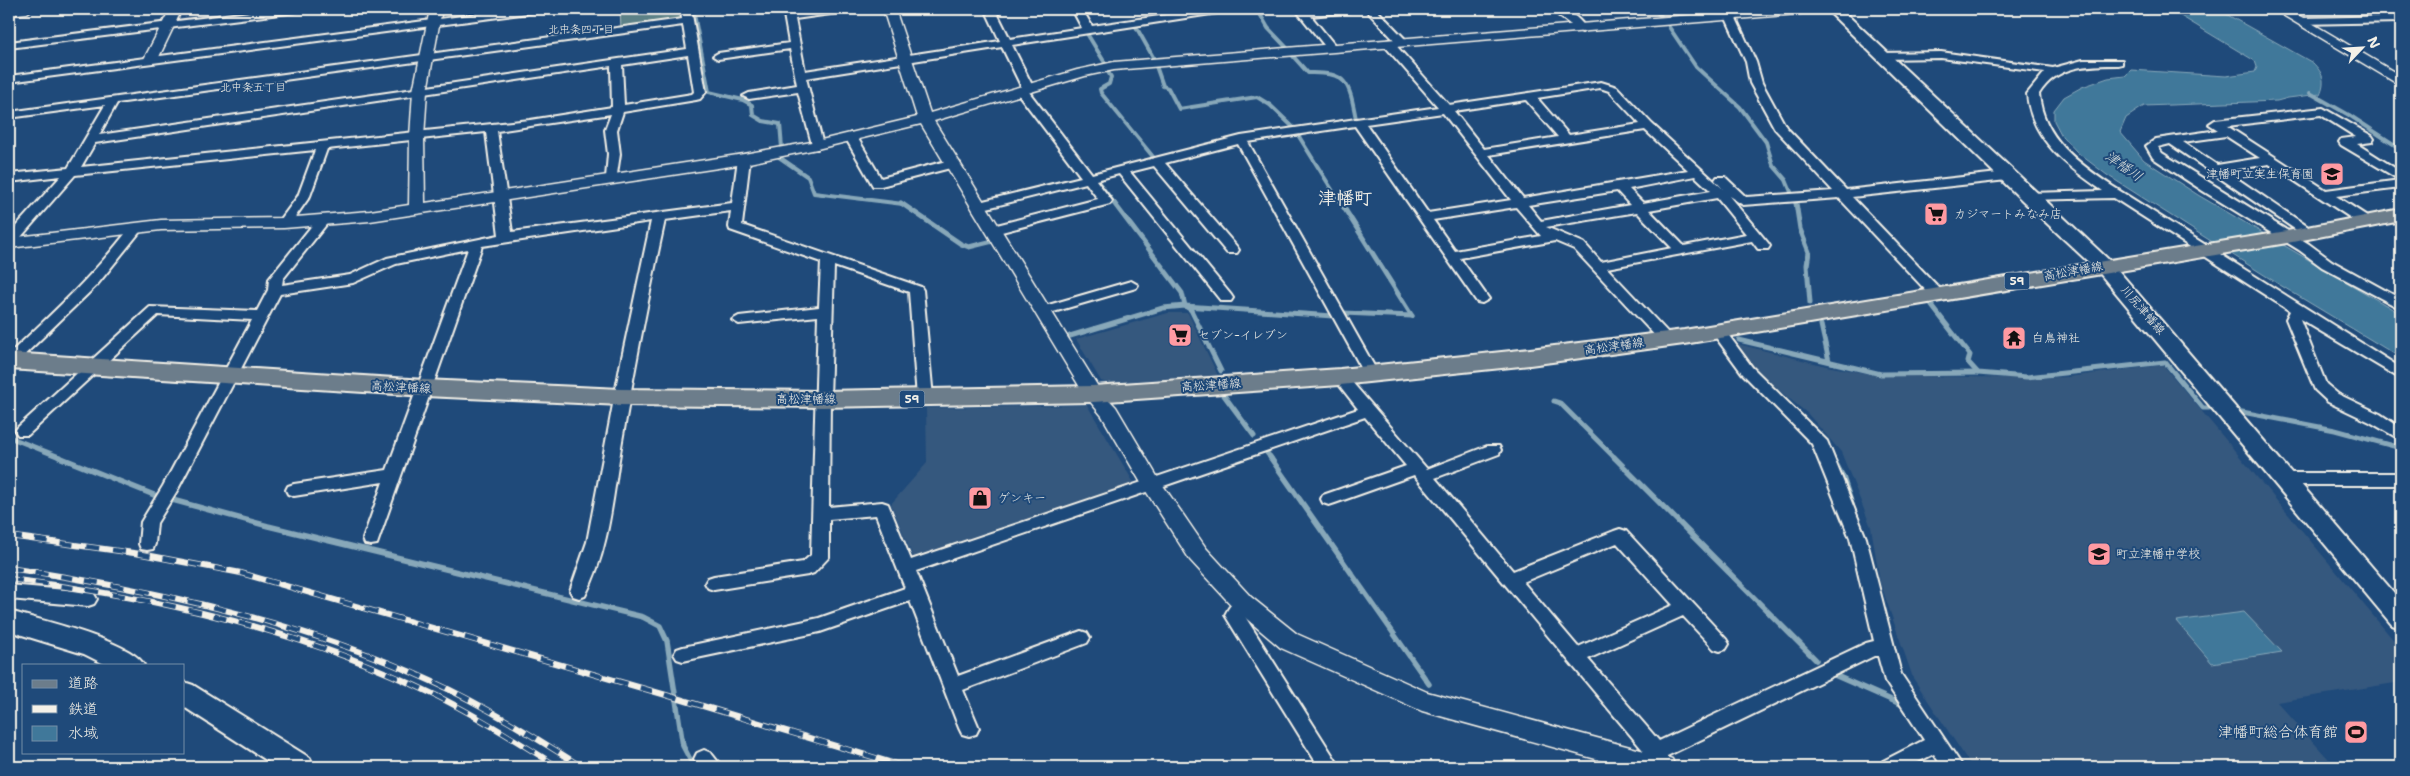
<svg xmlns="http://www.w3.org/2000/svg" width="2410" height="776" viewBox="0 0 2410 776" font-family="'Shantell Sans','Klee One',sans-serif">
<rect width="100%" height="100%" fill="#1f4a7a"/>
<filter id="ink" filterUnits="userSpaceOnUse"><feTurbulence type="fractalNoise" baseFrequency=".02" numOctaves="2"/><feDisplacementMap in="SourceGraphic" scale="10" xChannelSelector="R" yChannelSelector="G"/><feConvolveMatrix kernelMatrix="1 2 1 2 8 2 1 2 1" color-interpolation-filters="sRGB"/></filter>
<g filter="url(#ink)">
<!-- built -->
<g fill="#35587e">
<path d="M1168 313H1188L1220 380 1114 386 1101 381 1076 339Z"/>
<path d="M1738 344 1826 366 1876 375 2019 378 2067 377 2163 365 2401 649V682L2277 702 2335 766 1972 767 1913 678 1880 582 1871 527 1841 452 1807 413 1756 372Z"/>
<path d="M1087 405 1134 483 913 557 891 504 927 463 926 408Z"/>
</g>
<!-- green -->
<path fill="#5b8187" stroke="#a8b9b8" d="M620 9H679L681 20 621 29Z"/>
<!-- water -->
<g fill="#40789a" stroke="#88a8b9">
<path d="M2169 9H2217L2313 63C2323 73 2326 81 2320 94L2288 98 2277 101 2144 106 2126 118 2120 132 2144 160 2198 195 2401 314V358L2280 285 2107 175 2078 153 2062 136 2054 121V110L2064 97 2082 87 2108 78 2125 76 2131 70 2226 76 2255 72 2257 67 2255 61Z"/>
<path d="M2244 612 2282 652 2212 663 2176 621Z"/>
</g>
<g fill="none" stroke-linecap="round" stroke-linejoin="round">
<!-- stream-far2 -->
<g stroke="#88a8b9" stroke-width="4">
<path d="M693 9 709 92 743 100 752 105 753 115 763 121 780 124 782 148"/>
<path d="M1070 9 1072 12"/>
<path d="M1246 9 1260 14 1268 28 1287 48"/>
<path d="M1654 9 1661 16"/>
<path d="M1140 24 1135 25 1153 57"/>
<path d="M1669 27 1696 67 1740 107 1766 142 1773 165 1786 180 1796 204"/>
<path d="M1086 32 1105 63"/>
<path d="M1291 54 1308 73C1347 72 1349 82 1356 119"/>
<path d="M1156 66 1163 86 1168 88 1179 109 1257 97 1270 105 1295 129H1298"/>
<path d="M1108 72 1111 77 1109 84 1100 89 1101 93 1154 158"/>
<path d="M2310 93 2349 115 2401 149"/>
<path d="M1298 135 1341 204"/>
<path d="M779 157 808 177 814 193 903 204"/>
<path d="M1101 177 1096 179 1115 204"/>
</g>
<!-- stream-far1 -->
<g stroke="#88a8b9" stroke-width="5">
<path d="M901 203 961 244 969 247 993 241"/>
<path d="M1114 203 1182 293 1185 306 1191 310 1221 371"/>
<path d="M1341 203 1412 316"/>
<path d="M1796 203 1800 229 1809 252 1807 265 1810 303"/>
<path d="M1932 306 1970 355 1968 362 1978 373 2027 377 2165 362 2203 408H2209"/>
<path d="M1343 313 1412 316"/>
<path d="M1821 325 1829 361"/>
<path d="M1070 336 1163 308 1185 306 1333 316"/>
<path d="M1739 340 1881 374 1978 373"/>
<path d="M1223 394 1254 436"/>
<path d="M1554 401 1560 403 1615 458"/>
<path d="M2237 411 2335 430 2401 448"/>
<path d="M9 437 62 458"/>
<path d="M1267 453 1271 458"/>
</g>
<!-- stream -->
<g stroke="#88a8b9" stroke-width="5.5">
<path d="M59 457 154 495 268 526 643 617 660 626 667 641 683 746 694 767"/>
<path d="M1270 457 1429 684"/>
<path d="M1614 457 1816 660"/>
<path d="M1834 460 1843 477 1852 505"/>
<path d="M1832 674 1905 706"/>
</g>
<!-- minor casing -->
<g stroke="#f4f1e8" stroke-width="4">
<g id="minor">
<path d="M273 9H301L296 12 9 48V42Z"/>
<path d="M515 9H541L536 12 9 82V76Z"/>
<path d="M681 9H691L706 92 700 99 696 100 623 112 617 130 620 154 616 181 612 182 606 178 608 154 605 130 611 114 497 131 512 232 732 203 738 159 744 155 750 159 742 225 921 287 923 290 933 398 930 402H920L917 398 909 292 834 266 830 399 829 507 882 502 888 504 911 560 1358 409 1333 377 1335 374H1345L1427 469 1487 446H1499L1501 450 1499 454 1435 478 1513 571 1614 531 1620 529 1626 531 1726 639 1729 644 1726 649 1720 651 1714 649 1683 616 1588 659 1659 741 1866 643 1874 641 1850 538 1812 444 1742 373 1712 332 1719 327 1724 329 1752 367 1827 441 1866 538 1901 674 1963 767H1942L1934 754 1908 767H1880L1883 761 1924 740 1885 681 1878 656H1874L1667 756 1668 767H1650L1647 755 1414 475 1335 503 1329 505 1323 503 1321 499 1323 495 1406 466 1365 417 916 571 958 676 1081 631 1087 633 1090 638 1087 643 963 690 979 728 976 734 969 736 962 734 959 728 910 601 820 632 683 661 677 659 674 654 677 649 683 647 819 618 905 588 876 515 829 519V557L814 573 808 575 714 590 708 588 705 583 708 578 714 576 803 562 811 555 818 316 739 324 732 320 739 316 819 307 821 262 730 230 729 227 731 211 665 220C649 293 635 367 622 441 613 492 610 549 585 596L579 598 573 596 570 591 587 542 621 362 651 221 482 246 377 544 371 545 365 544 363 539 383 482 294 496 288 494 286 490 288 486 294 484 387 470 468 249 396 264 353 283 280 294 178 489 157 523 155 544 153 549 147 550 141 549 139 544 141 522 163 486 252 320 158 315 28 435H18L15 431 18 427 150 307 257 311 268 290 269 279 318 218 323 217 329 221 283 279 282 285 350 275 387 258 499 235 486 132 327 149 310 196 289 226 284 227 278 223 298 196 315 150 75 175 14 245 9 246V234L61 176 9 182V174L68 168 105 105 9 118V112L682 19ZM683 25 687 49 99 135 117 103ZM688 55 694 92 692 94 624 105 622 65ZM611 66 612 107 530 120 81 167 95 143ZM1617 543 1673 605 1578 647 1523 582Z"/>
<path d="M783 9H793L794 13 825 9H850L845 12 795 19 805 71 1000 41 985 9H995L1010 39 1082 28 1072 9H1082L1092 26 1206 9H1229L1224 12 1012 45 1034 89 1029 92 1092 174 1241 136 1438 107 1384 45 1383 43 1388 40 1392 41 1449 105 1601 82 1617 87 1652 124 1723 189 1715 180 1717 177H1725L1746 197 1833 191 1775 129 1750 83 1746 62 1725 16 1730 13 1735 16 1756 62 1762 83 1786 127 1846 190 2007 172 2013 176 2007 180 1852 197 1943 292 1945 295 1938 299 1933 298 1839 198 1743 205 1729 196 1768 243 1770 246 1768 249H1758L1752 241 1607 268 1671 336 1673 339 1666 344 1661 342 1574 249 1555 241 1460 258 1489 299 1482 303 1477 302 1355 126 1248 142 1378 373 1376 376H1366L1364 373 1238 144 1165 163 1237 247 1239 250 1237 253H1227L1154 166 1130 172 1231 295 1233 298 1231 301H1221L1119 174 1096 180 1112 201 1110 204 994 234 989 233 987 230 989 227 1098 199 1086 183 979 210 973 206 975 203 1081 177 1016 91 1022 88 1002 47 806 78 823 145 817 149 813 148 798 92 749 99 743 96 749 93 797 85 790 49 718 59 713 56 718 53 789 43ZM1600 88 1609 91 1640 124 1569 135 1537 98ZM1526 100 1558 137 1484 149 1454 111ZM1443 113 1511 200 1428 213 1366 124ZM1645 130 1688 170 1523 198 1489 155ZM1695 176 1711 191 1643 203 1629 189ZM1617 191 1630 205 1541 221 1528 205ZM1717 198 1746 234 1684 246 1649 210ZM1516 207 1541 236 1455 251 1433 220ZM1637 212 1672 248 1601 262 1584 243 1546 227Z"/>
<path d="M1295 9H1354L1349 12 1311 16 1337 48 1332 51 1328 50Z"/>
<path d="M1365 9H1376L1406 40V44H1398Z"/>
<path d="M1551 9C1567 8 1577 16 1587 29L1582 32C1578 31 1554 12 1551 9Z"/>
<path d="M2139 9H2151L2152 10 2147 13Z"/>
<path d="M2401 16V22L2300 24 2295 21 2300 18Z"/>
<path d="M1941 52 2053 68 2083 60H2122V64L2118 65C2087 65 2057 65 2039 94 2043 138 2078 163 2112 186L2401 368V379L2300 319 2326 384 2338 394 2380 414 2401 428V440L2370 422 2328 402 2315 390 2286 319 2290 311 2114 198 2025 200 2023 197 2025 194 2029 193 2103 191C2068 167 2031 140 2027 94L2045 72 1941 58 1882 59 1877 56 1882 53Z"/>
<path d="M2323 108 2372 136 2374 139 2372 142 2357 144 2401 172V188L2336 196 2370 218 2371 221 2370 224H2360L2269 164 2226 171 2317 233 2315 236H2305L2170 144 2158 147 2162 153 2309 244 2332 261 2401 299V309L2322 267 2299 250 2203 191 2153 158 2146 146 2156 139 2218 130 2209 124 2215 120ZM2321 115 2356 137 2341 139 2339 142 2341 145 2400 180 2326 190 2227 126ZM2226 136 2260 158 2217 165 2183 142Z"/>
<path d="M851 133 857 137 881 178 954 159 960 163 958 166 881 186H873L845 137Z"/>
<path d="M137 224 143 228 97 285 14 365 9 367V354C53 313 96 273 132 225Z"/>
<path d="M1131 281 1138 285 1136 288 1043 315 1036 311 1038 308Z"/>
<path d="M2282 473H2401V485H2282L2276 483 2274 479 2276 475Z"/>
<path d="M9 585 88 592 94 594 97 599 94 604 88 606 9 599Z"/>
<path d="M1243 596 1249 598 1252 603 1244 615 1340 767H1319L1228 620 1225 615C1229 607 1234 599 1243 596Z"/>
<path d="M704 750 711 753 722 767H699L694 759 697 753Z"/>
</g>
</g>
<!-- tertiary casing -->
<g stroke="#f4f1e8" stroke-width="3">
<g id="tertiary">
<path d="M9 9H33L27 13 9 15Z"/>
<path d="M170 9H182L158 59 156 62H146L144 59Z"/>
<path d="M430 9H442L427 91 424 137 425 203 744 154 817 141 917 117 883 9H895L930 113 1077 70 1114 62 1765 9H1815L1809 13 1114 70 1085 76 934 121 1100 390 1116 407 1158 478 1206 548 1251 597 1297 634 1427 692 1663 756 1672 759 1675 767H1625L1422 711 1281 648 1235 609 1190 560 1144 488 1102 416 1084 394 921 124 817 149 744 164 370 221 284 228 161 230 9 248V238L161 220 284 218 370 211 409 205 410 137 413 91Z"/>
<path d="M2273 9H2288L2401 76V86Z"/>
</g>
</g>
<!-- secondary casing -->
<g stroke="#f4f1e8" stroke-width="4">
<g id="secondary">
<path d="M1826 9H1841L2111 262 2401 601V628L2392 625 2097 270 2023 201Z"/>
<path d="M9 611C37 619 132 641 144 665H106L84 654 9 631Z"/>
<path d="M184 682 193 685 310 758 314 767H277L184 707Z"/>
</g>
</g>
<!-- primary casing -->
<g stroke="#f4f1e8" stroke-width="4">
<path id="primary" d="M2401 209V221L2287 243 1684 344 1530 365 1340 385 1093 402 822 407 621 405 425 396 9 369V353L425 380 621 389 822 391 1093 386 1340 369 1530 349 1684 330 2287 231Z"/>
</g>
<!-- minor -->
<use href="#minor" fill="#1f4a7a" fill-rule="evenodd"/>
<!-- tertiary -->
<use href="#tertiary" fill="#1f4a7a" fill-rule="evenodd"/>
<!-- secondary -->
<use href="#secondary" fill="#1f4a7a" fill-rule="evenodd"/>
<!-- primary -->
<use href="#primary" fill="#6c7d8b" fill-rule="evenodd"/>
<!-- rail casing -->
<g stroke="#f4f1e8" stroke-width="6">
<g id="rail">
<path d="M9 536 141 554 241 573 666 695 906 767"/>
<path d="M9 568C150 589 301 621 431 681 484 705 533 736 582 767"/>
<path d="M9 579C157 597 303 630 437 696 479 717 519 742 558 767"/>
</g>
</g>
<!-- rail -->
<use href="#rail" stroke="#1f4a7a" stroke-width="4.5" stroke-dasharray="13" stroke-linecap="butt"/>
</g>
</g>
<!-- icons -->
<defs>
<g id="school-square" transform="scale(1.25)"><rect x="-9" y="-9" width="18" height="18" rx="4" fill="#ff9aa2" stroke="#1f4a7a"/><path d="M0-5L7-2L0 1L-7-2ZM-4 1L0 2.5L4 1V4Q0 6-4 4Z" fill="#111"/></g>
<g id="supermarket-square" transform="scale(1.25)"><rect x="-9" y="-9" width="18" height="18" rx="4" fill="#ff9aa2" stroke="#1f4a7a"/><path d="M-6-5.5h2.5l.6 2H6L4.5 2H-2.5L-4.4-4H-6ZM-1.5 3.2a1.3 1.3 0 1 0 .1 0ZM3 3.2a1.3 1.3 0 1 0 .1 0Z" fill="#111"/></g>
<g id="temple-square" transform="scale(1.25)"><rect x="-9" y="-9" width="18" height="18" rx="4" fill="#ff9aa2" stroke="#1f4a7a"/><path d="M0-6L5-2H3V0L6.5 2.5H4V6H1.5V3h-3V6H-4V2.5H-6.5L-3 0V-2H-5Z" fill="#111"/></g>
<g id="shop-square" transform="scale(1.25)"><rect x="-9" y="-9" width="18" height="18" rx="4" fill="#ff9aa2" stroke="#1f4a7a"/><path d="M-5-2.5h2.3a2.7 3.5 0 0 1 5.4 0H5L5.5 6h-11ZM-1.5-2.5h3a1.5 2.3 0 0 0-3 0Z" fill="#111"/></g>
<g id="stadium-square" transform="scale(1.25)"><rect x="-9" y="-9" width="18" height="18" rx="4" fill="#ff9aa2" stroke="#1f4a7a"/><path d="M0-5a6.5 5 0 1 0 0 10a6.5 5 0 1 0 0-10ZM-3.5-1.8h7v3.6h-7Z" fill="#111"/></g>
</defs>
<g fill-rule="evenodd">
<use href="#school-square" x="2332" y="174"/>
<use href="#supermarket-square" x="1936" y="214"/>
<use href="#supermarket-square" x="1180" y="335"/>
<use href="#temple-square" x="2014" y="338"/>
<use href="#shop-square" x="980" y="498"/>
<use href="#school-square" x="2099" y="554"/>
<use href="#stadium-square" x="2356" y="732"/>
</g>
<g text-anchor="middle" stroke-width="4" stroke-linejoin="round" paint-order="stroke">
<!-- far-neighbourhood labels -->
<g font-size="11" fill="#f4f1e8" stroke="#1f4a7a">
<text x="581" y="33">北中条四丁目</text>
<text x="253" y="91">北中条五丁目</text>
</g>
<!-- shield labels -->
<g fill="#1f4a7a" stroke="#b4bfc7" stroke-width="1">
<rect x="2004.5" y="272.5" width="25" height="17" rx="4"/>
<rect x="899.5" y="390.5" width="25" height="17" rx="4"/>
</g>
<g font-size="11" font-weight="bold" fill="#f4f1e8">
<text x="2017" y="285">59</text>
<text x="912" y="403">59</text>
</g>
<!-- poi labels -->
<g font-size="12" fill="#f4f1e8" stroke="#1f4a7a" text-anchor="start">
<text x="2314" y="178" text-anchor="end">津幡町立実生保育園</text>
<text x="1954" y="218">カジマートみなみ店</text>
<text x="1198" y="339">セブン-イレブン</text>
<text x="2032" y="342">白鳥神社</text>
<text x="998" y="502">ゲンキー</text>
<text x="2116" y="558">町立津幡中学校</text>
</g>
<!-- street labels -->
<g font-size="12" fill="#f4f1e8" stroke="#1f4a7a">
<text transform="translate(2073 271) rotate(-10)" y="4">高松津幡線</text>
<text transform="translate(2143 310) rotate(49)" y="4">川尻津幡線</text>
<text transform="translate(1614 346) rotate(-8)" y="4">高松津幡線</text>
<text transform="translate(1211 385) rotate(-4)" y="4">高松津幡線</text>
<text transform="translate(401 387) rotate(3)" y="4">高松津幡線</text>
<text x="806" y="403">高松津幡線</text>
</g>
<!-- water labels -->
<g font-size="14" font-style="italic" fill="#d9dfdc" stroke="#1f4a7a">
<text transform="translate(2124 166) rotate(35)" y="5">津幡川</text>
</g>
<!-- near-poi labels -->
<g font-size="15" fill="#f4f1e8" stroke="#1f4a7a" text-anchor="end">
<text x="2338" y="737">津幡町総合体育館</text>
</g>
<!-- district labels -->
<g font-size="18" font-weight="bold" fill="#f4f1e8" stroke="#1f4a7a">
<text x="1345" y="204">津幡町</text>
</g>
</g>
<!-- margin -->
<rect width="2410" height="776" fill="none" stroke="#1f4a7a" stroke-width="30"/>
<rect x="15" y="15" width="2380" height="746" fill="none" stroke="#f4f1e8" stroke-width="2" filter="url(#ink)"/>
<!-- legend -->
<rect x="22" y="664" width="162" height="90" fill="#1f4a7a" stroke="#748da6"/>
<rect x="32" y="680" width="25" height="8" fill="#6c7d8b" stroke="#748da6"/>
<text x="68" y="688" font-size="15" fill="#f4f1e8">道路</text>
<rect x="32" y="705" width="25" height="8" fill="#f4f1e8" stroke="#748da6"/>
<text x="68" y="714" font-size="15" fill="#f4f1e8">鉄道</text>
<rect x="32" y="726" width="25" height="15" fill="#40789a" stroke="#748da6"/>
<text x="68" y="738" font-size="15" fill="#f4f1e8">水域</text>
<!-- north arrow -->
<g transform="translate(2362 48) rotate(65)" stroke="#1f4a7a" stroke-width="4" paint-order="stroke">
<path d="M0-4L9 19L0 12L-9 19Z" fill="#f4f1e8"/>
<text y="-8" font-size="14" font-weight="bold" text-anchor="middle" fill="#f4f1e8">N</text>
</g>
</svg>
